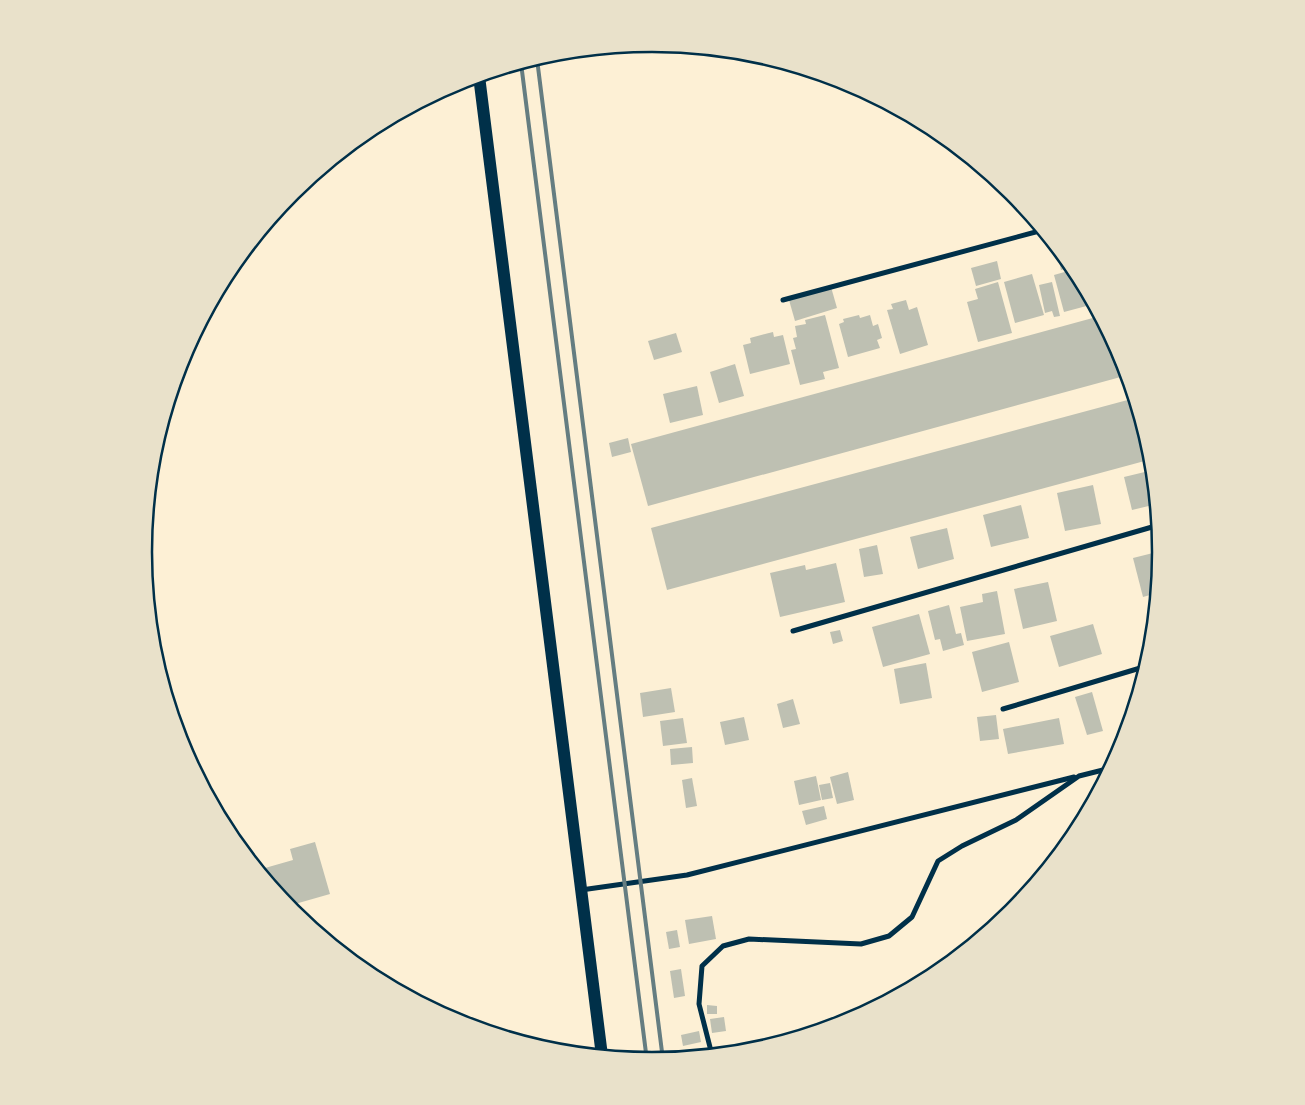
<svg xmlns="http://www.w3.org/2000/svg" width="1305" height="1105" viewBox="0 0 1305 1105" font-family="Karla,sans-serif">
<rect width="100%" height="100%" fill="#fdf0d5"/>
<!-- building -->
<g fill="#bec0b2">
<path d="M1064 256 1073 267 1061 270 1058 257Z"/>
<path d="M997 261 1001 279 976 286 971 268Z"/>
<path d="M1075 269 1094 304 1064 312 1054 275Z"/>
<path d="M1032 274 1044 315 1015 323 1004 282Z"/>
<path d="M998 282 1012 333 978 342 967 302 978 299 975 289Z"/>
<path d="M1052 282 1060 316 1054 317 1052 311 1045 313 1039 285Z"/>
<path d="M831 287 837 308 795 321 789 300Z"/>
<path d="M906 300 909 310 917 307 928 345 900 354 887 310 893 309 891 304Z"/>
<path d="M825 315 839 368 823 372 825 379 800 385 791 350 796 349 793 338 797 337 795 326 806 324 805 320Z"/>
<path d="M859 315 860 318 870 315 873 326 878 324 882 338 877 340 880 348 848 357 839 324 844 322 843 319Z"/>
<path d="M1100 316 1123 358 1128 375 648 506 631 444Z"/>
<path d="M773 332 774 337 783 335 790 364 750 374 743 345 751 343 750 338Z"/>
<path d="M676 333 682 352 654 360 648 341Z"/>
<path d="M735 364 744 396 719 403 710 372Z"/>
<path d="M697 386 703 415 670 423 663 394Z"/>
<path d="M1135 398 1152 459 667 590 651 528Z"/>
<path d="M628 438 631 452 612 457 609 443Z"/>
<path d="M1153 470 1157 504 1132 510 1124 477Z"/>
<path d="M1093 485 1101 524 1065 531 1057 493Z"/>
<path d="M1021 505 1029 538 991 547 983 515Z"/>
<path d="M947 528 954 559 918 569 910 537Z"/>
<path d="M877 545 883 574 864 577 859 549Z"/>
<path d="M1161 551 1157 593 1143 597 1133 558Z"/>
<path d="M836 563 845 602 780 617 770 573 805 565 806 570Z"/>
<path d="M1048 582 1057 621 1023 629 1014 589Z"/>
<path d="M997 591 1005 634 967 641 960 607 983 602 982 594Z"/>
<path d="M949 605 956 634 961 633 964 645 943 651 940 639 935 640 928 611Z"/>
<path d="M919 614 930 654 883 667 872 627Z"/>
<path d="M1093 624 1102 654 1059 667 1050 636Z"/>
<path d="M840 630 843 641 833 644 830 632Z"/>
<path d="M1009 642 1019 682 982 692 972 652Z"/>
<path d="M926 663 932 698 900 704 894 669Z"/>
<path d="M671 688 675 712 643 717 640 693Z"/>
<path d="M1092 692 1103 731 1087 735 1075 697Z"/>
<path d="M793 699 800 724 783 728 777 704Z"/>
<path d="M996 715 999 739 980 741 977 717Z"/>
<path d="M744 717 749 740 725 745 720 722Z"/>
<path d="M683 718 687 743 663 746 660 721Z"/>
<path d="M1059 718 1064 744 1008 754 1003 729Z"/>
<path d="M692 747 693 763 671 765 670 749Z"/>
<path d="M848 772 854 800 837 804 830 777Z"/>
<path d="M816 776 821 800 799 805 794 781Z"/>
<path d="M692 778 697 806 686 808 682 780Z"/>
<path d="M830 783 833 798 822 800 819 785Z"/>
<path d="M824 806 827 819 806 825 802 811Z"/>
<path d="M315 842 330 894 288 906 258 870 293 860 290 849Z"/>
<path d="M712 916 716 939 689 944 685 920Z"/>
<path d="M677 930 680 947 669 949 666 932Z"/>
<path d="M681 969 685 996 674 998 670 971Z"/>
<path d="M707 1005 717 1006V1014H707Z"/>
<path d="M724 1017 726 1031 712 1033 710 1019Z"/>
<path d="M699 1031 701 1042 683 1046 681 1035Z"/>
<path d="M704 1048 705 1056 689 1058 688 1051Z"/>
</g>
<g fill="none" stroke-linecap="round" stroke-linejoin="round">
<!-- minor -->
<g stroke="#003049" stroke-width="5">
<path d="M783 300 1043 230"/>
<path d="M793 631 1159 525"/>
<path d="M1003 709 1147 666"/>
<path d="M581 890 687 875 1074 777"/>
<path d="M712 1055 699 1004 702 966 723 946 749 939 861 944 889 936 912 917 938 861 962 846 1016 820 1079 776 1111 768"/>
</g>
<!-- primary -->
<path stroke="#003049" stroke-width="12" d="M479 76 602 1056"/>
<!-- rail -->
<g stroke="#657d81" stroke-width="4">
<path d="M537 59 663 1060"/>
<path d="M521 63 647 1061"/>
</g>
</g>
<!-- crop -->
<path d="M0 0H1305V1105H0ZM152 552a500 500 0 1 1 1000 0a500 500 0 1 1-1000 0Z" fill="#e9e1ca" fill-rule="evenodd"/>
<path fill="none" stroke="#003049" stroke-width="2.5" d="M152 552a500 500 0 1 1 1000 0a500 500 0 1 1-1000 0Z"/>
</svg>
